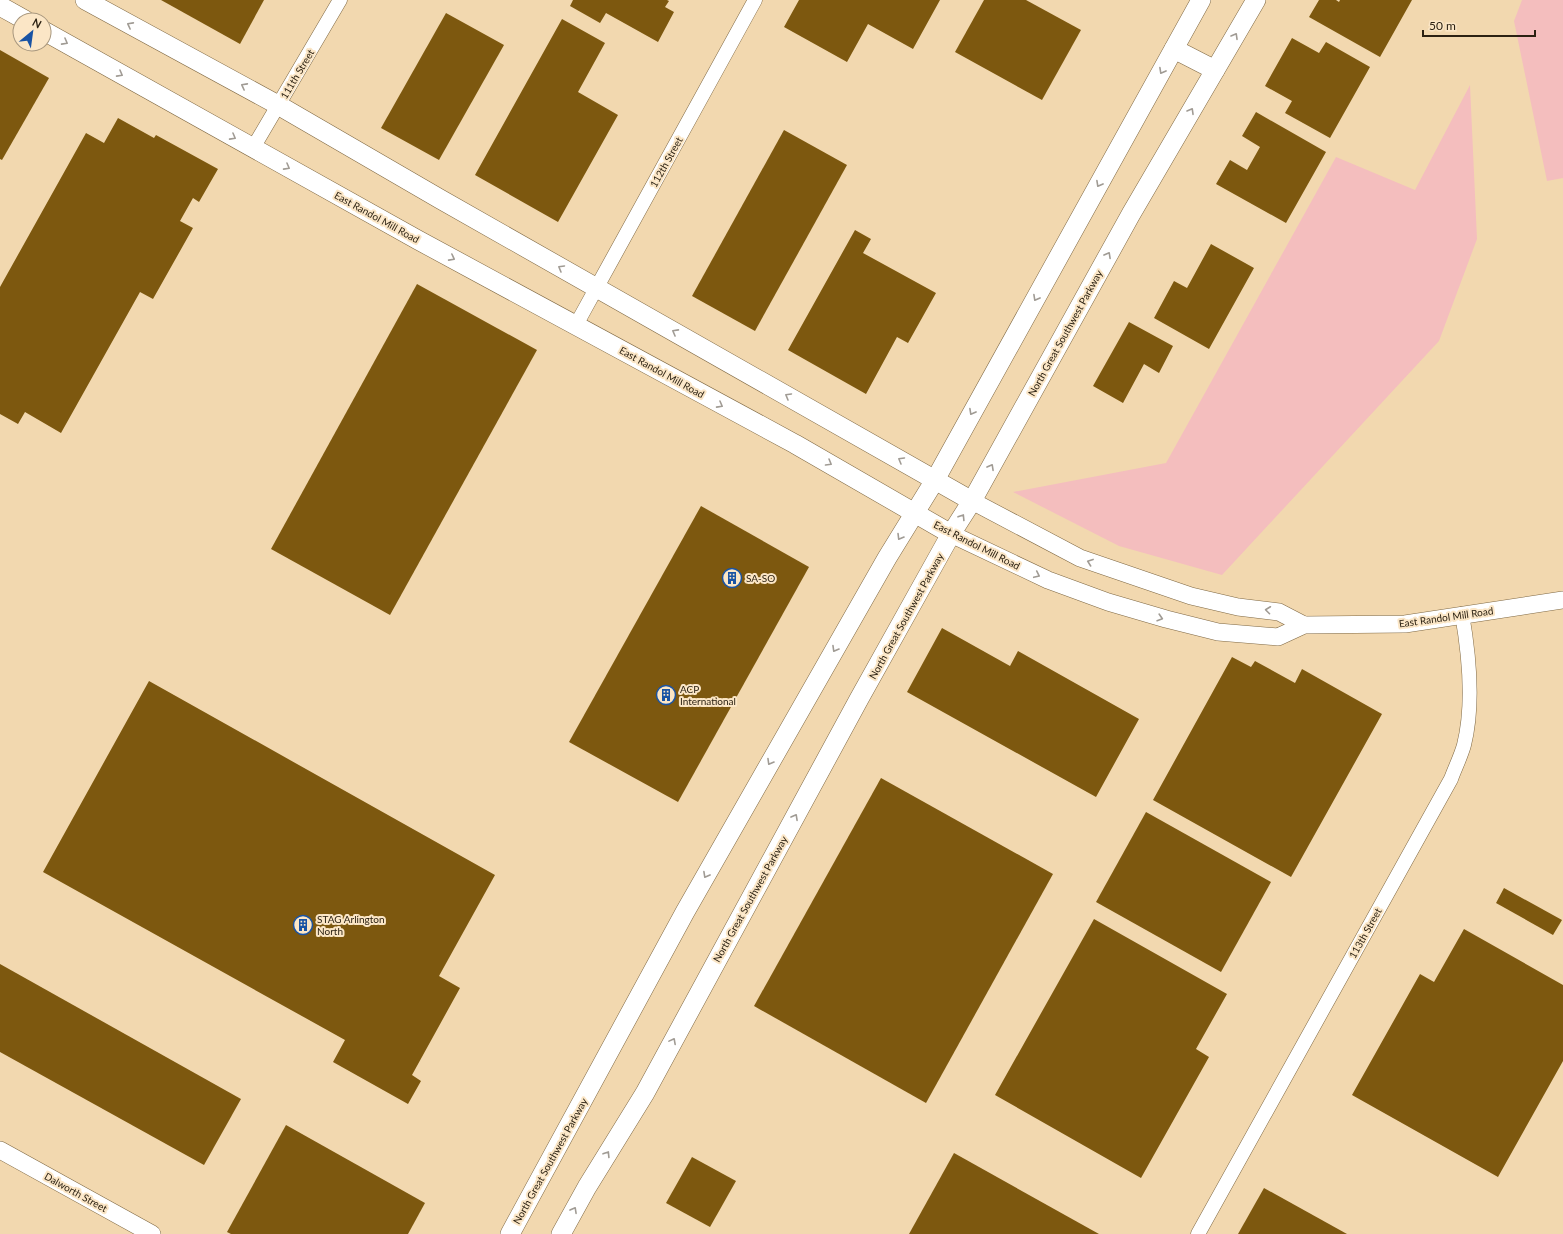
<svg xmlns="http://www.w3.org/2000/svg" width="1563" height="1234" viewBox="0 0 1563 1234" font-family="Lato,sans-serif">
<rect width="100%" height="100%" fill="#f2d8af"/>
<!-- green -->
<g fill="#f4bebe">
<path d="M1522 0H1563V178L1547 181 1514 21Z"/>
<path d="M1470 85 1477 239 1439 341 1222 575 1119 546 1013 492 1166 463 1336 157 1415 190Z"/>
</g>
<!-- building -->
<g fill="#7d580f">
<path d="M161 0H264L240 44Z"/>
<path d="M573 0H667L669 1 665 7 674 12 658 42 606 13 600 23 570 6Z"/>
<path d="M799 0H940L913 49 868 24 847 62 784 27Z"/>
<path d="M984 0H1026L1081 30 1042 100 955 52Z"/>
<path d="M1319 0H1336L1339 2 1340 0H1412L1380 57 1309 17Z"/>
<path d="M446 13 504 45 439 160 381 128Z"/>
<path d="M562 19 605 43 578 92 618 115 558 222 475 175Z"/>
<path d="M1292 38 1319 53 1326 42 1370 67 1330 138 1285 113 1292 101 1265 86Z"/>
<path d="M0 50 49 78 2 160 0 159Z"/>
<path d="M1256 112 1326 152 1286 223 1216 184 1230 160 1247 170 1260 147 1242 136Z"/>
<path d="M118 118 154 138 156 135 218 169 199 202 193 198 180 221 193 228 153 299 140 292 61 433 25 412 18 424 0 414V287L86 133 104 143Z"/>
<path d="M784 130 847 165 755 331 692 296Z"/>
<path d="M855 230 871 239 863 253 936 293 908 343 897 337 866 394 788 350Z"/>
<path d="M1211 244 1254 268 1209 349 1154 318 1174 281 1187 288Z"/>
<path d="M417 284 537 350 390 615 271 549Z"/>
<path d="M1129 322 1173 346 1159 373 1144 364 1123 403 1093 386Z"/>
<path d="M701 506 809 567 678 802 569 742Z"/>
<path d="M942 628 1010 666 1018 651 1139 719 1096 797 907 692Z"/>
<path d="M1232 657 1251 667 1255 661 1295 683 1302 669 1382 714 1291 877 1153 800Z"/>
<path d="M149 681 495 875 439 976 460 988 412 1075 421 1081 408 1104 333 1062 345 1040 43 872Z"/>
<path d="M881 778 1053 874 926 1103 754 1006Z"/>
<path d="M1146 812 1271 882 1221 972 1096 902Z"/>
<path d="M1504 888 1562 920 1553 935 1496 903Z"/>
<path d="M1094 919 1227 994 1196 1049 1209 1057 1141 1178 995 1095Z"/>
<path d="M1464 929 1563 985V1061L1498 1177 1352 1095 1420 974 1434 982Z"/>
<path d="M0 964 241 1099 204 1165 0 1052Z"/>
<path d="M286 1125 425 1203 408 1234H231L227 1232Z"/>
<path d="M954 1153 1099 1234H909Z"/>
<path d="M692 1157 736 1181 710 1227 666 1203Z"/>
<path d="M1264 1188 1347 1234H1238Z"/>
</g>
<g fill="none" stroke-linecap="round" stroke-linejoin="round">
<!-- minor casing -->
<g stroke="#7f6843" stroke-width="15">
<g id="minor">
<path d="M253 148 340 0"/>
<path d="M576 325 755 0"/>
<path d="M1198 1234 1451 779C1455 768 1461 756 1464 745 1474 705 1469 654 1462 614"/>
</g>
</g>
<!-- tertiary casing -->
<g stroke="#7f6843" stroke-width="18">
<g id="tertiary">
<path d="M972 501 1080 558 1191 596 1238 607 1279 612 1304 625"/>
<path d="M951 534 1048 580 1108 602 1166 619 1218 632 1278 637 1304 625 1405 624 1563 600"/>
<path d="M0 1150 152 1234"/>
</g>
</g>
<!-- secondary casing -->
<g stroke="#7f6843" stroke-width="20">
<g id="secondary">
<path d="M85 0 278 105 440 199 972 501"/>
<path d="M0 6 25 20"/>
<path d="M44 31 418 240 795 444 951 534"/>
<path d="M1174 49 1215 70"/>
<path d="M510 1234 685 912 887 558 935 480 1201 0"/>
<path d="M561 1234 587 1187 645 1093 859 699 951 534 972 501 1131 214 1256 0"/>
</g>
</g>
<!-- minor -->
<use href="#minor" stroke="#fff" stroke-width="14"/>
<!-- tertiary -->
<use href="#tertiary" stroke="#fff" stroke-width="17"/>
<!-- secondary -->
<use href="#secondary" stroke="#fff" stroke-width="19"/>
</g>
<!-- one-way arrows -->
<defs><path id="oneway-chevron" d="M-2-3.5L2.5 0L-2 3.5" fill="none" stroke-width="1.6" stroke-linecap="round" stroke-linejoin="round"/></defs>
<g stroke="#a09b94">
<use href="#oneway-chevron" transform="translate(130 25) rotate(-152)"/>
<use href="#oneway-chevron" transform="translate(1235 36) rotate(-60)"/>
<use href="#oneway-chevron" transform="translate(65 42) rotate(29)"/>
<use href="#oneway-chevron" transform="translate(1162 71) rotate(119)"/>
<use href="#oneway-chevron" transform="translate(120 74) rotate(29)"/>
<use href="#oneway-chevron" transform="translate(244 86) rotate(-152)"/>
<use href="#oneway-chevron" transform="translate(1191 111) rotate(-60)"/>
<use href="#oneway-chevron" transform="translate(233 137) rotate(29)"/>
<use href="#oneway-chevron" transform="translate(287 167) rotate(29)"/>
<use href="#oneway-chevron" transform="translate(1099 184) rotate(119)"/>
<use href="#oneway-chevron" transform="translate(1108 255) rotate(-61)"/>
<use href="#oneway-chevron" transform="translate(452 258) rotate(28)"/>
<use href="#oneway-chevron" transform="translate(561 268) rotate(-150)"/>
<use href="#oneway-chevron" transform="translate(1036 298) rotate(119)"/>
<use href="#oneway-chevron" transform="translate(675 332) rotate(-151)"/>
<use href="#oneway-chevron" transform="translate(788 396) rotate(-150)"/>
<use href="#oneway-chevron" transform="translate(720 405) rotate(29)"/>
<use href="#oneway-chevron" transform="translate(972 412) rotate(119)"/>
<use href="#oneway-chevron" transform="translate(901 460) rotate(-150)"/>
<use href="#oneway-chevron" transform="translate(829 463) rotate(30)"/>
<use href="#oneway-chevron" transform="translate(991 467) rotate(-61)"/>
<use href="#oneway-chevron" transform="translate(962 517) rotate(-58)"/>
<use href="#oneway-chevron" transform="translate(900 537) rotate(121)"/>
<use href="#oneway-chevron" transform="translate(1090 562) rotate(-160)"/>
<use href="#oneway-chevron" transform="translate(1037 575) rotate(25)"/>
<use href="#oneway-chevron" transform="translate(1268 610) rotate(-173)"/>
<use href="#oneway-chevron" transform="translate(1160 618) rotate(17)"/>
<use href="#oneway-chevron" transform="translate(835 649) rotate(120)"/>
<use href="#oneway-chevron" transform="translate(770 762) rotate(120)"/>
<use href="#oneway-chevron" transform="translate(795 817) rotate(-61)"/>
<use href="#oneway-chevron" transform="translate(706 875) rotate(119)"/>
<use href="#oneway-chevron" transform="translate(673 1041) rotate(-62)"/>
<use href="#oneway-chevron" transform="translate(607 1154) rotate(-58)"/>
<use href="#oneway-chevron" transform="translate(574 1210) rotate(-61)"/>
</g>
<!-- icons -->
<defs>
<g id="building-ring" transform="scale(1)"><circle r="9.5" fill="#fbe6c6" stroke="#1953a4" stroke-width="1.5"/><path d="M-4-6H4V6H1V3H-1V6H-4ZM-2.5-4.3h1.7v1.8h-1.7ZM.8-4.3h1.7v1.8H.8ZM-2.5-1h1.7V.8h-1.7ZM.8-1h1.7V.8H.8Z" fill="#1953a4"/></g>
</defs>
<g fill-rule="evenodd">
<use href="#building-ring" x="732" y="578"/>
<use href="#building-ring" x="666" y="695"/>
<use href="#building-ring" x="303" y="925"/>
</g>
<g text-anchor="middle" stroke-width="4" stroke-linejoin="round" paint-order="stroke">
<!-- street labels -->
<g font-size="10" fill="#2b2112" stroke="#fbe6c6">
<text transform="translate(297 74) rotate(-59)" y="4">111th Street</text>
<text transform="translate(666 162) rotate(-61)" y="4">112th Street</text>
<text transform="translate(377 217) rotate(29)" y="4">East Randol Mill Road</text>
<text transform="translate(1065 333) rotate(-61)" y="4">North Great Southwest Parkway</text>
<text transform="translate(662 372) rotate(29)" y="4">East Randol Mill Road</text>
<text transform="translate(977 545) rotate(27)" y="4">East Randol Mill Road</text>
<text transform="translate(906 616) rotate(-61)" y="4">North Great Southwest Parkway</text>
<text transform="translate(1446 617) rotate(-8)" y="4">East Randol Mill Road</text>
<text transform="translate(750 899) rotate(-61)" y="4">North Great Southwest Parkway</text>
<text transform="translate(1365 933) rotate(-61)" y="4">113th Street</text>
<text transform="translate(550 1161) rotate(-61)" y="4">North Great Southwest Parkway</text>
<text transform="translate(76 1192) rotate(29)" y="4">Dalworth Street</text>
</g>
<!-- poi labels -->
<g font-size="10" fill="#2b2112" stroke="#fbe6c6" text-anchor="start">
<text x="746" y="582">SA-SO</text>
<text x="680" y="693">ACP<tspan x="680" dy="12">International</tspan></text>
<text x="317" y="923">STAG Arlington<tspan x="317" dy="12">North</tspan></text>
</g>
</g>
<!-- north arrow -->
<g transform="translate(32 32) rotate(29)"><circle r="19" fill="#fbe6c6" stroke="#a8977e"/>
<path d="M0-3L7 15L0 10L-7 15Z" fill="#1953a4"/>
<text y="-6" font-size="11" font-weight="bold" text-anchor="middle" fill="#2b2112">N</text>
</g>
<!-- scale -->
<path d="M1423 30v6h112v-6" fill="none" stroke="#2b2112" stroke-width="2"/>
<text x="1429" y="30" font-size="12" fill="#2b2112" stroke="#fbe6c6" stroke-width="3" paint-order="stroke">50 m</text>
</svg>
